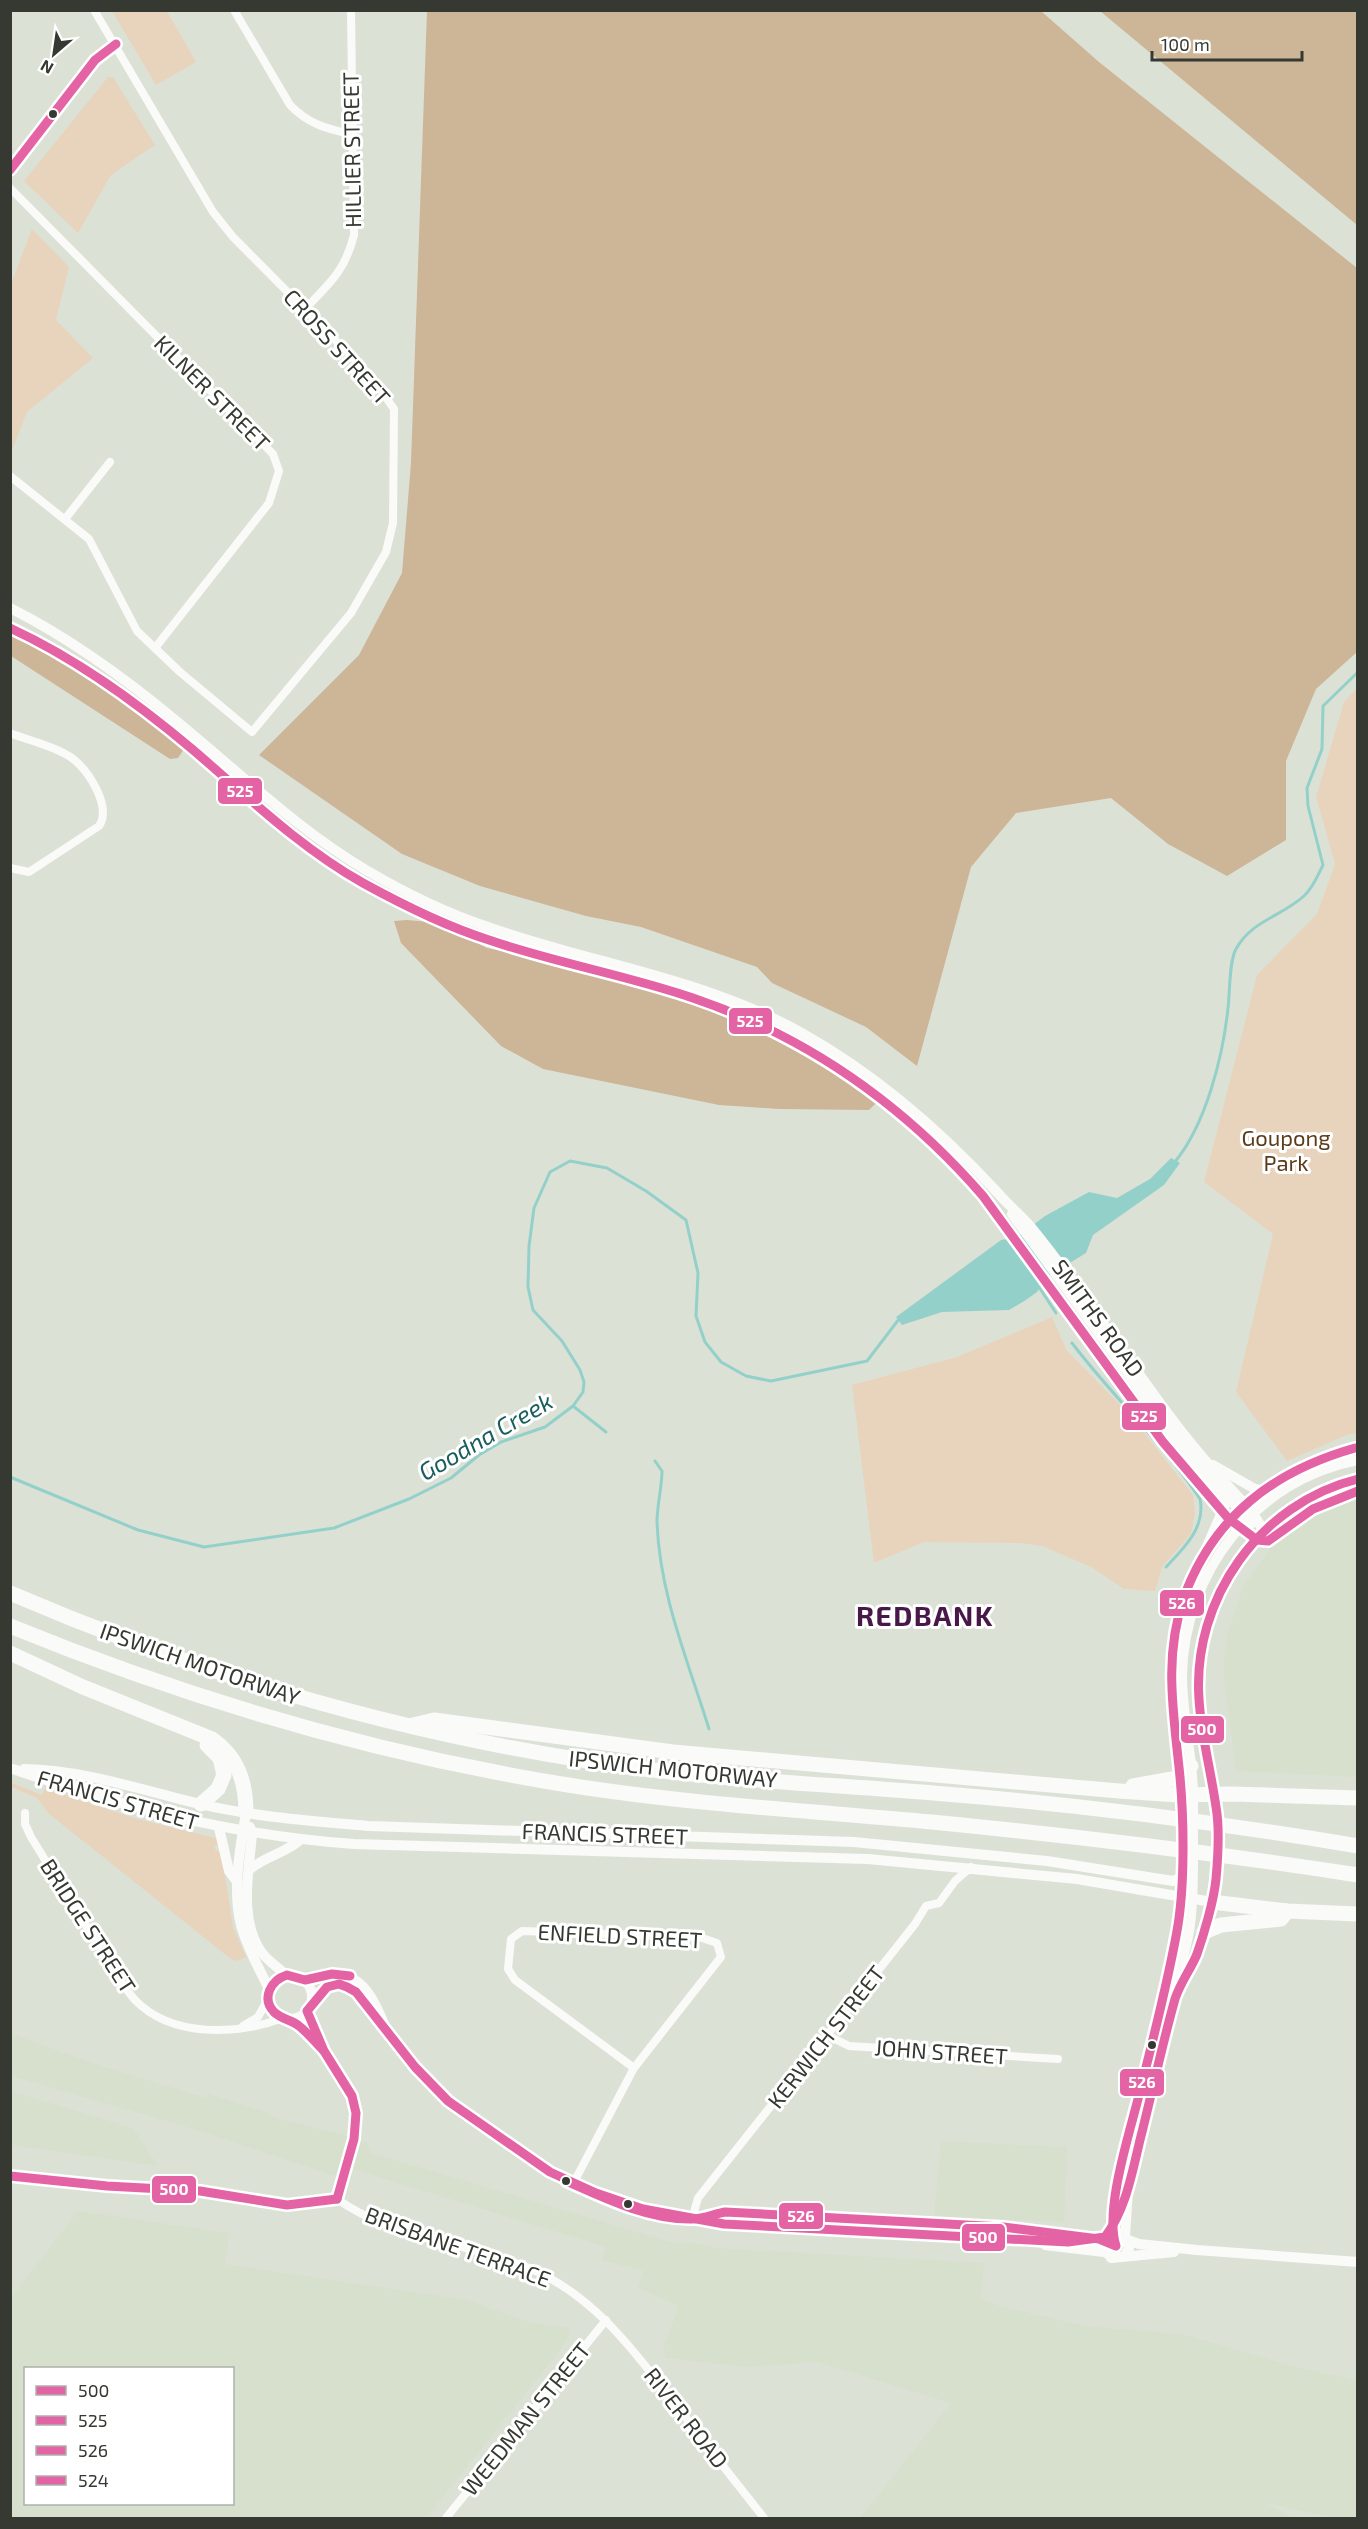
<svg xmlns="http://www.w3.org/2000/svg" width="1368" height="2529" viewBox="0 0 1368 2529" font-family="'Exo 2',sans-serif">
<rect width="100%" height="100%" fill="#dce1d6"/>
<!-- built -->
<g fill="#d7e0cc" fill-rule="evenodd">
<path d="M1357 1496V1777L1236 1771 1224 1679V1660L1227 1636 1243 1587 1271 1547 1291 1529 1313 1513Z"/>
<path d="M10 2033 95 2064 207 2098 208 2094 270 2113 275 2118 344 2135 360 2142 366 2141 372 2153 670 2242 694 2243 717 2248 984 2263 981 2298 1000 2306 1084 2326 1182 2334 1296 2367 1348 2378 1357 2383V2518H1333L1266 2503 1293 2518H860L951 2403 817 2362 747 2367 665 2358 664 2346 679 2306 638 2288 643 2271 602 2260 606 2247 352 2169 349 2178 332 2175 187 2127 11 2076Z"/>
<path d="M11 2091 133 2128 158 2166 11 2145Z"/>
<path d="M941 2141 1067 2147 1064 2222 934 2216Z"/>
<path d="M78 2211 229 2233 225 2264 467 2300 529 2322 569 2328 568 2340 426 2518H11V2298ZM232 2368V2504H26V2368Z"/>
</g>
<!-- green -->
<g fill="#e8d4bc">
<path d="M112 11H167L196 62 156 85Z"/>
<path d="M108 77H113L155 145 111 175 78 233 24 181Z"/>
<path d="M32 229 69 267 56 320 93 358 27 412 11 453V284Z"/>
<path d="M1357 688V1434H1349L1287 1461 1236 1392 1273 1234 1204 1182 1257 975 1317 914 1335 864 1316 797 1344 702Z"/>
<path d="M1052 1317 1067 1351 1131 1416 1193 1495 1195 1514 1191 1534 1162 1567 1155 1591 1124 1589 1091 1567 1042 1546 1020 1543 924 1542 874 1563 852 1385 957 1357Z"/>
<path d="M10 1782 42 1795 45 1788 137 1819 216 1838 220 1844 214 1846 216 1851 221 1850 233 1927 246 1957 237 1961 231 1959 48 1813 37 1798 11 1787Z"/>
</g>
<!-- forest -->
<g fill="#cdb598">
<path d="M427 11H1041L1099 62 1357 268V652L1316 689 1286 761V840L1227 876 1168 844 1111 798 1016 813 971 867 917 1066 866 1027 772 983 757 967 641 927 586 916 480 886 402 854 259 755 359 655 402 573 411 463Z"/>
<path d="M1100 11H1357V225Z"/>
<path d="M10 627 32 637 171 733 184 749 178 758 170 759 11 656Z"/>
<path d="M407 920 441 923 487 948 586 968 690 999 774 1034 867 1093 876 1103 869 1110 779 1109 719 1105 543 1069 501 1046 401 943 394 921Z"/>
</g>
<!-- water -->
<path fill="#94d0ca" d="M1171 1158 1180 1163 1164 1185 1093 1235 1086 1253 1047 1277 1037 1292 1026 1300 1009 1310 942 1312 902 1325 896 1317 1001 1240 1016 1238 1045 1216 1089 1192 1117 1198 1150 1179Z"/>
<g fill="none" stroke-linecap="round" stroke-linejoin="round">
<!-- stream -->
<g stroke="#94d0ca" stroke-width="3">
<path d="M1174 1163C1206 1125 1223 1056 1228 1008 1230 993 1229 961 1236 949 1251 921 1282 916 1304 896 1313 888 1318 875 1323 865L1308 806 1307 788 1322 749 1323 706 1358 672"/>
<path d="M1039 1287 1056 1313"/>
<path d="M1072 1343C1113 1397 1163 1443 1200 1499 1206 1527 1184 1548 1166 1567"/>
<path d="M573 1406 606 1432"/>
<path d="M655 1461 662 1471C662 1486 657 1507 657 1521 659 1593 688 1661 709 1729"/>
<path d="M10 1477 138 1530 204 1547 334 1528 409 1499 451 1478 479 1455 501 1442 545 1427 573 1406 583 1392 584 1382 580 1370 562 1341 533 1310 528 1287 529 1246 534 1208 550 1172 570 1161 607 1168 646 1191 686 1220 698 1273 696 1316 705 1342 721 1362 746 1376 771 1381 867 1361 899 1319"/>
</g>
<!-- street -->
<g stroke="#fafaf9" stroke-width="8">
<path d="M234 10 290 105C308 124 327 129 351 134"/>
<path d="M10 171 95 60 116 44"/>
<path d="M10 188 273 454 279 471 269 503 155 648"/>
<path d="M305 309C330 283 345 271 354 235L351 10"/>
<path d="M10 476 89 539 137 631 180 672 252 732 351 613 386 552 393 523 394 409 373 379 357 362 233 237 213 212 94 10"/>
<path d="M65 519 110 462"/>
<path d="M10 733C30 741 55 746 72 758 89 771 112 807 99 826L29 872 10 868"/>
<path d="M25 1813V1824L31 1837C51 1870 72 1902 92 1935 106 1956 118 1981 135 2000 172 2038 237 2035 283 2018"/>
<path d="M243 2026 258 2017 268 1999"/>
<path d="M827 2035 849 2046 1058 2059"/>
<path d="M573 2184 634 2068 721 1957 717 1943 699 1937 522 1931 511 1939 508 1969 515 1980 634 2068"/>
<path d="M337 2199C393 2239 467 2242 529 2268 596 2296 637 2355 680 2410 708 2447 736 2483 764 2518"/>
<path d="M692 2219 698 2198 915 1924 926 1906 939 1903 955 1881 971 1867"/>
<path d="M446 2518 606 2320"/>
</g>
<!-- secondary -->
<g stroke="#fafaf9" stroke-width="10">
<path d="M10 608C68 637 131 683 180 724 241 774 298 830 366 870 405 893 446 913 488 927 593 964 703 978 802 1033 877 1075 939 1129 997 1192 1007 1204 1020 1214 1030 1226 1082 1289 1126 1359 1175 1423 1199 1455 1226 1484 1253 1513L1263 1530"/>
<path d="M1012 1214 1172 1434 1207 1477 1253 1523"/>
<path d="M1213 1465 1255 1489 1276 1493"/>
<path d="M1199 1584 1201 1560 1225 1505 1223 1495"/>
<path d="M13 1769C124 1808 236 1836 354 1844L868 1859 1077 1879 1212 1902"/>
<path d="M24 1769C84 1770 141 1790 200 1804 255 1817 312 1821 369 1826L854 1842 1047 1861 1173 1881 1183 1877 1193 1865"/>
<path d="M246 1813C240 1848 232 1890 241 1925 247 1948 259 1968 269 1989"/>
<path d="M250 1827 252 1834C249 1871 238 1920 262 1953 269 1962 278 1967 286 1975"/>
<path d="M219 1828 229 1871 238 1883"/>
<path d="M249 1870C265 1856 284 1854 300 1840"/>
<circle cx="290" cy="1997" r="22"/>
<path d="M304 1980C351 1964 367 1982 384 2024"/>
<path d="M1178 1993C1202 1949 1217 1901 1218 1850 1220 1799 1204 1751 1199 1701 1189 1603 1259 1498 1358 1479"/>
<path d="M312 1999C323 1987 335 1981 351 1988L429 2084 448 2101 550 2172 596 2193 643 2209 724 2224 1002 2239C1033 2237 1077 2247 1105 2237"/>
<path d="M291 2019 321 2048"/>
<path d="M10 2176 107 2186 200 2191 287 2205 337 2199 354 2139 356 2113 352 2096 324 2051 307 2011"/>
<path d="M1109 2234 1123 2198"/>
<path d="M1125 2236 1128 2190 1176 1996C1177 1971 1187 1949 1190 1925 1194 1893 1193 1861 1193 1829 1193 1808 1194 1787 1191 1766 1188 1736 1182 1705 1182 1675 1184 1573 1255 1479 1358 1460"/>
<path d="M1128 2240 1139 2244 1197 2250 1358 2262"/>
<path d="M1045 2245 1104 2252"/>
<path d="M1125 2256 1129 2248 1125 2236 1117 2232 1105 2237 1102 2246 1111 2258 1174 2252"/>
</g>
<!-- highway -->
<g stroke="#fafaf9" stroke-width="15">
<path d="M10 1593C198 1674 392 1731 594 1762 710 1780 828 1784 945 1794 1083 1805 1221 1823 1358 1846"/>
<path d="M10 1626C191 1700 375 1754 568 1785 688 1804 811 1811 932 1822 1074 1836 1216 1853 1358 1875"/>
<path d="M10 1653 83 1687 212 1739C238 1757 246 1782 246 1813"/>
<path d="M413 1725 434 1720 673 1752 1119 1791 1178 1795 1232 1794 1358 1798"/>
<path d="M1133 1786 1178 1778 1191 1766"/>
<path d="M201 1804 218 1789 224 1775 220 1758 207 1745"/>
<path d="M1212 1902 1287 1911 1358 1914"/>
<path d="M1204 1932 1221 1925 1281 1919 1287 1911"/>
</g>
<!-- bus-1 casing -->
<g stroke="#fff" stroke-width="14">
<g id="bus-1">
<path d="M323 2050C315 2042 308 2033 299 2026 292 2020 281 2019 274 2012 261 1998 271 1980 287 1975L305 1980 332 1974 350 1976"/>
<path d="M10 2176 107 2186 200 2191 287 2205 337 2199"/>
<path d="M337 2199 354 2139 356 2113 352 2096 324 2051 307 2011 327 1987 339 1984 347 1987 356 1992 415 2067 448 2101 550 2172 596 2193 643 2209 724 2224 1068 2242 1105 2237C1126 2209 1132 2173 1140 2140 1152 2093 1162 2045 1175 1999 1180 1983 1191 1969 1197 1954 1204 1934 1214 1900 1216 1879 1218 1857 1220 1829 1216 1807 1211 1771 1201 1735 1199 1699 1192 1599 1260 1503 1358 1479"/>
</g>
</g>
<!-- bus-2 casing -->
<g stroke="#fff" stroke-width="14">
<path id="bus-2" d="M10 628C77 659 136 702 192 749 247 796 299 847 363 883 403 905 445 926 489 940 556 963 626 975 693 998 808 1037 904 1105 983 1196L1163 1442 1228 1518 1257 1540 1268 1541 1313 1509 1358 1491"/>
</g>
<!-- bus-3 casing -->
<g stroke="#fff" stroke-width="14">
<path id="bus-3" d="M566 2181C604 2198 649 2220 692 2219 703 2219 714 2214 725 2212L1003 2227 1099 2239 1116 2246C1104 2210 1130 2132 1139 2095 1153 2040 1167 1986 1177 1931 1185 1887 1184 1821 1180 1777 1174 1715 1163 1658 1184 1597 1214 1516 1274 1471 1355 1448"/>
</g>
<!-- bus-4 casing -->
<g stroke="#fff" stroke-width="14">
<path id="bus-4" d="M10 170 95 60 116 44"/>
</g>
<!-- bus-1 -->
<use href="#bus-1" stroke="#e463a4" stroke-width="9"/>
<!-- bus-2 -->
<use href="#bus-2" stroke="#e463a4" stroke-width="9"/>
<!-- bus-3 -->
<use href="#bus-3" stroke="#e463a4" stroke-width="9"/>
<!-- bus-4 -->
<use href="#bus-4" stroke="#e463a4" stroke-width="9"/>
</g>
<!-- markers -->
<g fill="#353931" stroke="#fff" stroke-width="2">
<circle cx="53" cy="114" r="5"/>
<circle cx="1152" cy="2045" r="5"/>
<circle cx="566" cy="2181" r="5"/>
<circle cx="628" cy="2204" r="5"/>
</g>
<g text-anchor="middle" stroke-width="6" stroke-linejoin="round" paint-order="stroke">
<!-- street labels -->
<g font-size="22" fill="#353931" stroke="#fff">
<text transform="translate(352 150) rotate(-91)" y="8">HILLIER STREET</text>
<text transform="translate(337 347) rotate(48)" y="8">CROSS STREET</text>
<text transform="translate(212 393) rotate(45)" y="8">KILNER STREET</text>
<text transform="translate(1098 1318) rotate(54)" y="8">SMITHS ROAD</text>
<text transform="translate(200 1664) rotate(19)" y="8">IPSWICH MOTORWAY</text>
<text transform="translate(673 1769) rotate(6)" y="8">IPSWICH MOTORWAY</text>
<text transform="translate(118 1800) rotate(16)" y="8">FRANCIS STREET</text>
<text transform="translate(605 1834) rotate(2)" y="8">FRANCIS STREET</text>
<text transform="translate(88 1926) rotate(57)" y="8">BRIDGE STREET</text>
<text transform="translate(620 1936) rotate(3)" y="8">ENFIELD STREET</text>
<text transform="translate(826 2037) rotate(-52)" y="8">KERWICH STREET</text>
<text transform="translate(941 2052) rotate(4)" y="8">JOHN STREET</text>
<text transform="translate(458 2247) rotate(20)" y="8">BRISBANE TERRACE</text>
<text transform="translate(686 2418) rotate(52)" y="8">RIVER ROAD</text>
<text transform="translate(526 2419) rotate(-51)" y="8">WEEDMAN STREET</text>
</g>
<!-- park labels -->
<g font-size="22" fill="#5c3b19" stroke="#fff">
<text x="1286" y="1146">Goupong<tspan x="1286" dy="25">Park</tspan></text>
</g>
<!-- water labels -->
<g font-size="24" font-style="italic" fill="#185e5c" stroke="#fff">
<text transform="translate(486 1437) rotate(-30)" y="8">Goodna Creek</text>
</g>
<!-- district labels -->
<g font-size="28" font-weight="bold" letter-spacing="1.5" fill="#481848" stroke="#fff">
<text x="925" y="1626">REDBANK</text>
</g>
</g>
<g stroke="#fff" stroke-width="2">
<rect x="217" y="777" width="46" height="28" rx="6" fill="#e463a4"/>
<rect x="728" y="1007" width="45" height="28" rx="6" fill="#e463a4"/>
<rect x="1121" y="1402" width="46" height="29" rx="6" fill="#e463a4"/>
<rect x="1159" y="1589" width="46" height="28" rx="6" fill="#e463a4"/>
<rect x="1180" y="1715" width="45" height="29" rx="6" fill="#e463a4"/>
<rect x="1119" y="2068" width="46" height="29" rx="6" fill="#e463a4"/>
<rect x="151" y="2175" width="46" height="29" rx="6" fill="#e463a4"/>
<rect x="778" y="2202" width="46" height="28" rx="6" fill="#e463a4"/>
<rect x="961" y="2223" width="45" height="29" rx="6" fill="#e463a4"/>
</g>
<g font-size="16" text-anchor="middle" font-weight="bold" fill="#fff">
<text x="240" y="797">525</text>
<text x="750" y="1027">525</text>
<text x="1144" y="1422">525</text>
<text x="1182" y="1609">526</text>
<text x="1202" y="1735">500</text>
<text x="1142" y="2088">526</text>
<text x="174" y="2195">500</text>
<text x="801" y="2222">526</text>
<text x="983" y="2243">500</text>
</g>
<!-- border -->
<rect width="1368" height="2529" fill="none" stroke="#353931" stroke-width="24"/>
<!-- legend -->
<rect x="24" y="2367" width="210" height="138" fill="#ffffff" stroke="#aeb0ad" stroke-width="1.5"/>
<rect x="36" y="2386" width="30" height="9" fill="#e463a4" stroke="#aeb0ad" stroke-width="1.5"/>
<text x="78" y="2397" font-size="18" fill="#353931">500</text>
<rect x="36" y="2416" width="30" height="9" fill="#e463a4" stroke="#aeb0ad" stroke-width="1.5"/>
<text x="78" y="2427" font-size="18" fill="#353931">525</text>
<rect x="36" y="2446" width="30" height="9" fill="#e463a4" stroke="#aeb0ad" stroke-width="1.5"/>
<text x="78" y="2457" font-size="18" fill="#353931">526</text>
<rect x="36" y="2476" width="30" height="9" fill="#e463a4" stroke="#aeb0ad" stroke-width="1.5"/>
<text x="78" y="2487" font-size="18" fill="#353931">524</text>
<!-- north arrow -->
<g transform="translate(54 54) rotate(209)" stroke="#ffffff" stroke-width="4.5" paint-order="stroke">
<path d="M0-4.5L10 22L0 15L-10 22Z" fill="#353931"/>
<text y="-9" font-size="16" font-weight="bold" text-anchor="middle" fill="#353931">N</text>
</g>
<!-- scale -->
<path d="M1152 51v9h150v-9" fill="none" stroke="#353931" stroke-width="3"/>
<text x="1161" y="51" font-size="18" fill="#353931" stroke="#ffffff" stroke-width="4.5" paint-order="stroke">100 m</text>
</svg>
